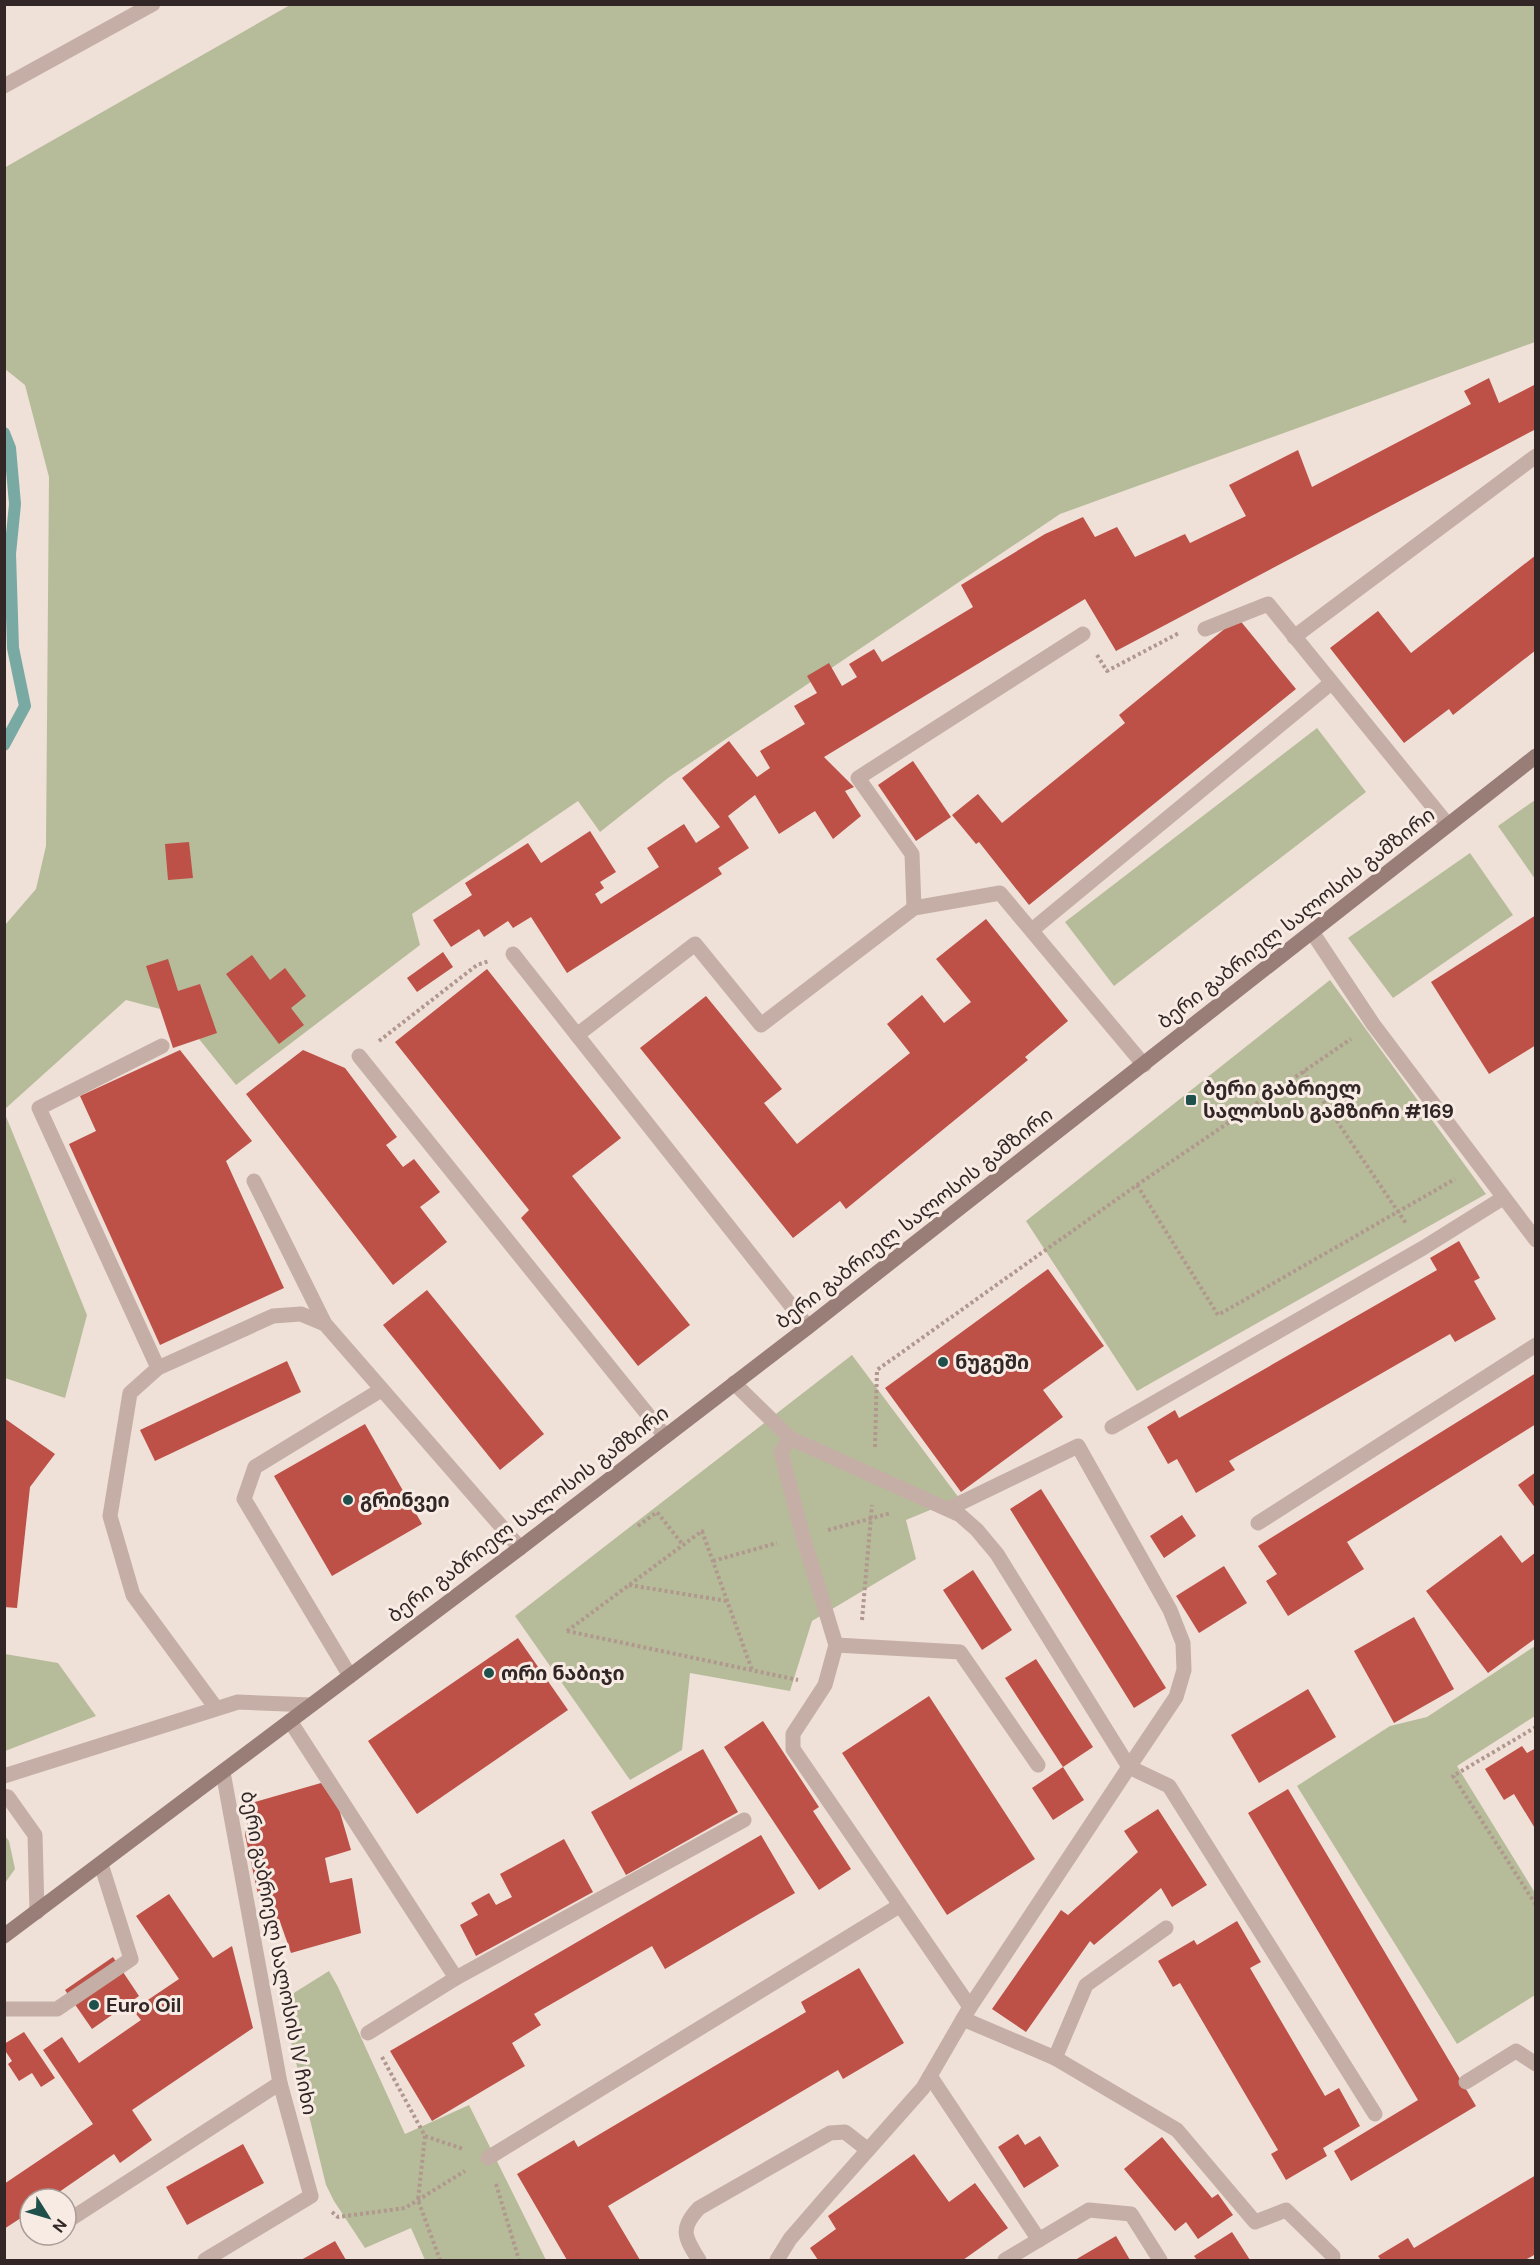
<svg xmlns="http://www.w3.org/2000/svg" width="1540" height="2265" viewBox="0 0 1540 2265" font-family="'DM Sans','Noto Sans Georgian',sans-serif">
<rect width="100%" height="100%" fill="#efe0d8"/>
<!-- green -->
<g fill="#b6bc99">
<path d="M290 5H1535V342L1060 514 668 778 600 832 578 801 412 914 420 945 236 1085 179 1014 126 1000 5 1109V925L36 889 46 846 49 477 25 385 5 369 4 168Z"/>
<path d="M1317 728 1366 792 1114 986 1065 922Z"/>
<path d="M1535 800V879L1498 826Z"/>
<path d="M1470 853 1513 915 1393 998 1348 938Z"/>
<path d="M1330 980 1486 1194 1137 1391 1026 1221Z"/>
<path d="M5 1114 87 1315 65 1398 5 1378Z"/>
<path d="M852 1355 959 1498 906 1520 916 1559 812 1621 790 1691 690 1673 682 1750 630 1780 515 1616Z"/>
<path d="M1535 1646V1716L1457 1766 1535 1893V1995L1457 2044 1297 1786 1390 1726 1427 1717Z"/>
<path d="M5 1654 58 1663 96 1716 5 1751Z"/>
<path d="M5 1836 9 1841 15 1869 5 1883Z"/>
<path d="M329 1971 338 1987 405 2134 469 2105 546 2260H425L411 2228 365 2248 334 2201 326 2185 281 2001Z"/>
</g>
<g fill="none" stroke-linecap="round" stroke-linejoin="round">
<!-- stream -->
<path stroke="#79a9a3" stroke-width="12" d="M4 433 10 448 15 504 10 554 13 648 25 706 4 745"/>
</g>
<!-- building -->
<g fill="#bd5047">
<path d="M1489 378 1499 403 1536 384V429L1116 651 1085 599 824 757 854 787 845 791 861 816 833 839 815 811 779 834 755 795 728 816 749 848 718 868 722 874 567 973 531 917 513 928 508 921 484 937 479 929 451 947 433 920 472 895 465 883 528 843 541 863 590 831 616 872 600 882 604 888 595 894 601 904 659 867 647 848 684 824 696 843 720 827 682 778 729 741 757 777 770 768 760 751 805 724 794 706 817 693 807 676 829 663 842 686 857 677 849 664 874 649 882 662 973 607 961 585 1045 534 1083 517 1095 537 1117 527 1135 557 1185 534 1190 543 1246 516 1229 485 1298 450 1312 487 1471 404 1464 391Z"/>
<path d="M1536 555V650L1453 715 1449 709 1404 743 1330 648 1378 611 1411 653Z"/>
<path d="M1238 618 1296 689 1029 905 979 842 976 844 952 815 978 794 1002 823 1125 723 1119 715Z"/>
<path d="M913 761 951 817 916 841 878 785Z"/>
<path d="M189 842 193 878 168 880 165 844Z"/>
<path d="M1536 915V1045L1489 1074 1431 982Z"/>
<path d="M986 919 1068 1021 1025 1057 1028 1060 846 1209 840 1201 793 1238 640 1048 706 996 782 1089 764 1103 797 1144 910 1053 887 1024 922 995 944 1023 971 1002 936 959Z"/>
<path d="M443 952 453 967 417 992 407 978Z"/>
<path d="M252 955 270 980 285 968 306 996 291 1008 304 1025 279 1044 226 974Z"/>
<path d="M168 959 178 991 200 984 217 1033 173 1048 146 966Z"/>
<path d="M487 969 621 1138 572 1176 690 1325 638 1366 521 1218 529 1210 395 1042Z"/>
<path d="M180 1050 252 1141 226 1161 284 1288 160 1345 69 1144 96 1131 80 1096Z"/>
<path d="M303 1050 345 1068 397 1137 386 1145 403 1167 414 1159 440 1192 420 1207 447 1242 393 1285 246 1094Z"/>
<path d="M1459 1241 1480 1278 1474 1281 1496 1319 1455 1342 1450 1334 1229 1461 1235 1470 1196 1493 1177 1459 1168 1464 1147 1427 1175 1410 1179 1418 1437 1270 1430 1258Z"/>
<path d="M1048 1269 1104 1346 1043 1390 1063 1417 961 1492 885 1388Z"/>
<path d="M427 1290 544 1434 500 1470 383 1325Z"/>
<path d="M287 1361 301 1392 155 1461 140 1430Z"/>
<path d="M1536 1373V1424L1347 1542 1364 1569 1288 1616 1266 1581 1277 1574 1258 1546Z"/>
<path d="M4 1418 55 1454 30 1487 17 1608 4 1607Z"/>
<path d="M365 1424 422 1524 332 1576 274 1476Z"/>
<path d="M1536 1472V1509L1518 1485Z"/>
<path d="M1041 1489 1166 1688 1134 1708 1010 1509Z"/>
<path d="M1182 1515 1196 1536 1164 1558 1150 1536Z"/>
<path d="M1501 1535 1522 1563 1536 1552V1638L1488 1673 1426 1591Z"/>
<path d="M1224 1566 1247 1603 1199 1633 1176 1596Z"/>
<path d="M973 1570 1012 1630 982 1650 943 1590Z"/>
<path d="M1414 1617 1454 1689 1394 1723 1354 1651Z"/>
<path d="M518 1638 568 1710 417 1814 368 1741Z"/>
<path d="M1036 1659 1093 1747 1063 1767 1005 1678Z"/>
<path d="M1308 1689 1336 1737 1259 1783 1231 1735Z"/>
<path d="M929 1696 1035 1859 947 1915 842 1753Z"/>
<path d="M763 1721 819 1807 813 1811 851 1869 819 1890 724 1747Z"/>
<path d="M1522 1746 1527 1753 1536 1748V1830L1514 1794 1504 1800 1485 1769Z"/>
<path d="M703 1749 738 1812 626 1875 591 1812Z"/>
<path d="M1063 1767 1084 1800 1053 1820 1032 1788Z"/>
<path d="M321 1783 339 1809 351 1850 325 1858 330 1883 352 1878 361 1933 291 1953 279 1919 264 1922 245 1835 251 1803Z"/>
<path d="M1288 1789 1476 2106 1351 2181 1334 2151 1418 2100 1248 1813Z"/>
<path d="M1158 1809 1207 1885 1172 1907 1161 1888 1094 1945 1090 1941 1026 2032 992 2009 1061 1910 1068 1915 1138 1852 1124 1831Z"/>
<path d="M761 1835 795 1893 665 1969 652 1946 534 2014 541 2025 512 2043 525 2066 432 2121 390 2051Z"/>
<path d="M564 1839 593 1892 476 1956 460 1925 478 1915 471 1903 489 1893 496 1905 512 1897 500 1874Z"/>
<path d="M169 1894 213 1958 232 1946 253 2028 132 2110 152 2140 120 2163 114 2154 49 2199H30V2212L4 2229V2184L93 2124 43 2050 62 2037 79 2063 141 2020 133 2010 179 1979 136 1916Z"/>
<path d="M1237 1921 1261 1962 1250 1968 1325 2096 1339 2088 1360 2126 1323 2148 1327 2156 1286 2180 1271 2154 1278 2150 1180 1983 1173 1987 1158 1961 1194 1940 1197 1945Z"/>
<path d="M113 1957 139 1996 92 2029 65 1990Z"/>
<path d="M859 1968 904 2043 843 2079 838 2070 608 2206 640 2260H567L517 2174 574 2140 578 2147 806 2012 801 2002Z"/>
<path d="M24 2032 55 2078 41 2087 32 2073 19 2081 8 2064 12 2061 4 2049V2044Z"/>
<path d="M1018 2134 1025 2145 1040 2136 1059 2166 1024 2188 998 2147Z"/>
<path d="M1162 2137 1212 2198 1218 2194 1233 2215 1198 2239 1186 2222 1175 2231 1124 2169Z"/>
<path d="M243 2144 264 2183 187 2225 166 2187Z"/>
<path d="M914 2154 949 2202 975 2183 1008 2228 963 2260H818L810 2248 836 2229 828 2216Z"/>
<path d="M1536 2175V2254L1525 2260H1381L1378 2256 1408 2238 1414 2248Z"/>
<path d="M1232 2232 1250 2260H1197L1194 2256Z"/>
<path d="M1116 2236 1130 2260H1075Z"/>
<path d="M335 2241 346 2260H301Z"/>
</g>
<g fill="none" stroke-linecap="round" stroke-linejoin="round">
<!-- path -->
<g stroke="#b1988f" stroke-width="4" stroke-dasharray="3 3" stroke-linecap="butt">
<path d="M1097 655 1107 671 1179 633"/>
<path d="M379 1041 477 965 489 961"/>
<path d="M1303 1071 1407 1225"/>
<path d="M1137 1185 1218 1315 1455 1179"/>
<path d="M875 1447 877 1370 1137 1185 1351 1039"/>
<path d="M638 1526 657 1512 683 1545"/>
<path d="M828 1530 891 1513"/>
<path d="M713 1561 777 1543"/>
<path d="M629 1585 727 1601"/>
<path d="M862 1620 872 1505"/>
<path d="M567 1631 702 1531 752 1670"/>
<path d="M567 1631 798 1680"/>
<path d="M1536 1727 1453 1776 1536 1905"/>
<path d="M382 2057 425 2136 463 2149"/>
<path d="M425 2136 418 2200 440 2260"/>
<path d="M496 2184 519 2260"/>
<path d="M332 2212 338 2217 405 2208 465 2171"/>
</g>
<!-- lane -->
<g stroke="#c5aea5" stroke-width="15">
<path d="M4 86 153 4"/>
<path d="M1205 629 1268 604 1448 825"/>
<path d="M1294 637 1536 456"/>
<path d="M914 908 912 854 858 778 1083 634"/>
<path d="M1032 930 1331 683"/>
<path d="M513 954 577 1035"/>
<path d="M359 1056 665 1436"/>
<path d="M254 1181 325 1324"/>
<path d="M808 1327 577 1035 695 944 761 1025 914 908 1000 893 1144 1065"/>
<path d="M158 1368 39 1108 162 1046"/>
<path d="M1112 1427 1423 1248 1503 1198"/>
<path d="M790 1438 781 1452 803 1537 836 1645 825 1685 793 1734V1749L970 2007"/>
<path d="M948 1509 1078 1446 1170 1610 1183 1643 1184 1670 1176 1697 1129 1767 1169 1786 1375 2114"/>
<path d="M1258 1523 1536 1345"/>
<path d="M836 1645 960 1652 1038 1765"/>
<path d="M350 1676 244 1499 255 1467 381 1390"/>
<path d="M216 1708 133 1595 110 1516 130 1393 158 1368 273 1316 301 1314 325 1324 520 1548"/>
<path d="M290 1721 456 1978"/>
<path d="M4 2009H57L131 1959 101 1864"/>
<path d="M963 2019 1055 2058 1177 2130 1255 2222 1286 2210 1333 2256"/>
<path d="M368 2033 456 1978 744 1820"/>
<path d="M1055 2058 1086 1985 1166 1928"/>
<path d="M930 2076 1039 2240"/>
<path d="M1466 2082 1516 2051 1536 2064"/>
<path d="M488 2158 899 1906"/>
<path d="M66 2222 280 2083"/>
<path d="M205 2260 311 2196 280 2083 223 1772"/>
<path d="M699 2260C685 2238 679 2229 699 2208L830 2133 845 2132 868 2150"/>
<path d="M1005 2260 1089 2210 1131 2214 1160 2260"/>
</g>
<!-- street -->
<g stroke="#c5aea5" stroke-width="15">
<path d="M1312 932 1373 1024 1536 1240"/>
<path d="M734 1383 790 1438 960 1515 977 1530 997 1554 1129 1767 970 2007 923 2088 828 2195 790 2239 777 2260"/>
<path d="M4 1776 238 1702 311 1705"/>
<path d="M4 1796 8 1797 35 1835 37 1912"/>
</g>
<!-- secondary -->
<path stroke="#997d77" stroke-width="15" d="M4 1936 520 1548 808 1327 1536 756"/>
</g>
<!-- markers -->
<g fill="#1f504b" stroke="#f7ebe4" stroke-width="2">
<rect x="1185" y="1094" width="12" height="12" rx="3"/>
<circle cx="943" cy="1362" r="6"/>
<circle cx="348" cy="1500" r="6"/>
<circle cx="489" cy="1673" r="6"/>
<circle cx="94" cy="2005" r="6"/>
</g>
<g text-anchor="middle" stroke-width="6" stroke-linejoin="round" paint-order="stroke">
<!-- street labels -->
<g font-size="20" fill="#322726" stroke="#f7ebe4">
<text transform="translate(1296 918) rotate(-38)" y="7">ბერი გაბრიელ სალოსის გამზირი</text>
<text transform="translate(914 1218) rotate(-38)" y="7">ბერი გაბრიელ სალოსის გამზირი</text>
<text transform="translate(528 1514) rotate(-37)" y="7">ბერი გაბრიელ სალოსის გამზირი</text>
<text transform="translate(279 1953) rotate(79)" y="7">ბერი გაბრიელ სალოსის IV ჩიხი</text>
</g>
<!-- poi labels -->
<g font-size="20" font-weight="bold" fill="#322726" stroke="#f7ebe4" text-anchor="start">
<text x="1203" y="1095">ბერი გაბრიელ<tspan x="1203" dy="23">სალოსის გამზირი #169</tspan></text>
<text x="955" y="1369">ნუგეში</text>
<text x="360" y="1507">გრინვეი</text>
<text x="501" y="1680">ორი ნაბიჯი</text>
<text x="106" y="2012">Euro Oil</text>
</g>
</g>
<!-- border -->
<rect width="1540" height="2265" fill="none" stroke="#322726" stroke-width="12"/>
<!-- north arrow -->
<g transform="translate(48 2217) rotate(127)"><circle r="28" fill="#f7ebe4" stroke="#a89d98" stroke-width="1.5"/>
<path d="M0-4.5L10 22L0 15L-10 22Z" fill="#1f504b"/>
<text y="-9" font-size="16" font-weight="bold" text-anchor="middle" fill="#322726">N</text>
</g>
</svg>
